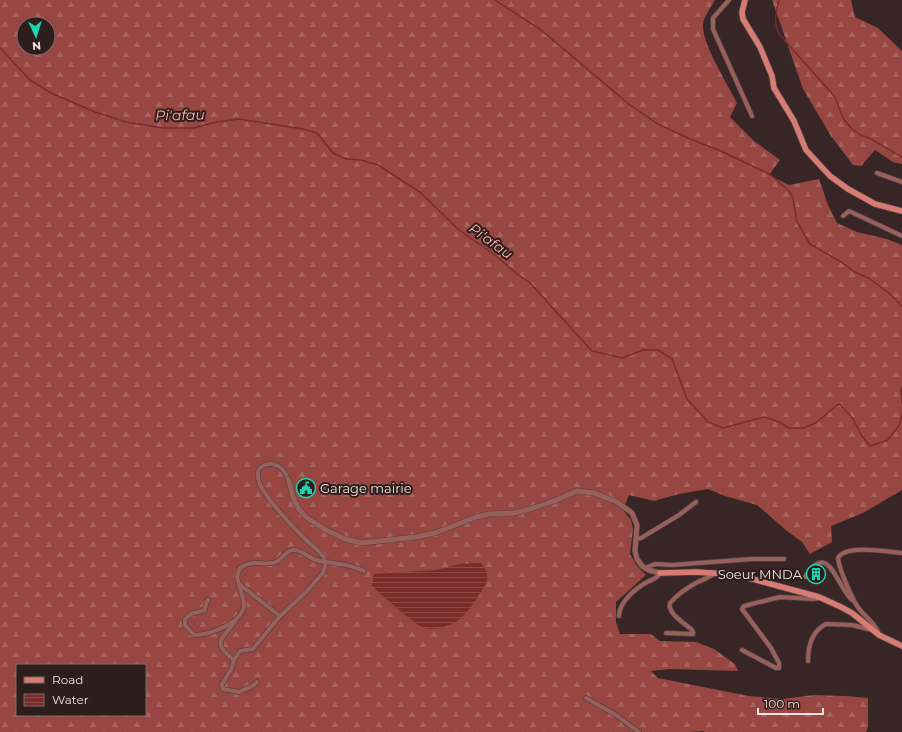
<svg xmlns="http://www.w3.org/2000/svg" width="902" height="732" viewBox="0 0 902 732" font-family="Montserrat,sans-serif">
<defs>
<pattern id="forest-firs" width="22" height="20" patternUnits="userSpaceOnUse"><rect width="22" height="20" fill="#974642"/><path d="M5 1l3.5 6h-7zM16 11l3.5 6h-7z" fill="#a6615d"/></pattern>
<pattern id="water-rules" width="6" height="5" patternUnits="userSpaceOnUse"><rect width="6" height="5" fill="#7a2c2a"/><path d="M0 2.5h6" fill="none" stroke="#8d4a49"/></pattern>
</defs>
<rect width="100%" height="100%" fill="#372625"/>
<!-- forest -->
<g fill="url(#forest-firs)" fill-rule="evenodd">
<path d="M0 0H715C711 7 703 18 703 25 702 44 728 85 737 103L730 117 754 141 780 160 769 175 789 185 819 179 828 205 837 223 857 232 887 239 902 245V490L863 513 831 526 832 542 810 554 802 542 787 531 757 505 725 496 708 489 679 494 654 501 629 495 623 510 631 520 633 529 630 554 637 566 646 575 616 602V622L620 634H651L660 641 696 642 714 649 735 664 738 671 670 669 651 671 658 678 749 696 783 699 813 695 845 696 868 698V727L866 732H705L703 731 689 732H0ZM24 24H48V48H24ZM17 665H145V715H17Z"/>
<path d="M772 0H851L855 17 878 28 902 51V164L893 162 875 150 861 166 853 165 831 136 803 89Z"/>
</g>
<!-- water -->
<path fill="url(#water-rules)" d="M481 563C485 568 488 573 487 580 484 590 464 619 454 623 446 627 433 630 424 628 418 627 379 593 372 586L374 574 436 570 460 564Z"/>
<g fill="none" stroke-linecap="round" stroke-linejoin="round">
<!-- stream -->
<g stroke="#7a2c2a" stroke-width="1.5">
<path d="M495 0 541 30 630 105 658 124 690 139 721 151 771 175 790 192 793 198 797 222 810 244 841 262 855 272 870 279 889 293 902 306"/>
<path d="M779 0C776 14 773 20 779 34L835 97 843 118 851 128 860 135 871 139 902 157"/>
<path d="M0 48 30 80 51 93 95 112 126 122 163 128H194L216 122 239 119 303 129 317 133 333 153 346 159 361 160 378 165 421 193 459 230 495 255 517 274 530 283 592 351 622 358 643 350H658L672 359 687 399 708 422 723 428 764 417 777 421 789 428H804L817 422 836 406 840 404 853 419 862 436 870 446 888 440 900 424 902 414"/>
<path d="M902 387 901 392 902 403"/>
</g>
<!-- minor casing -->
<g stroke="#544443" stroke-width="5.5">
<g id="minor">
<path d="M729 0 713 18V29L752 116"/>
<path d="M877 173 902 182"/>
<path d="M843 216 849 211 902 236"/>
<path d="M636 539 641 538 679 515 696 502"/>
<path d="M645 568 655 564 672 565 752 559H784"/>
<path d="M805 577C829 540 835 584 852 600"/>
<path d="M208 600 206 604 205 610 191 614 185 619V625L194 635C209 635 243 623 244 605 244 598 240 590 239 584"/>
<path d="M280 616 239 584 237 577 240 568C255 558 265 567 276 562 282 559 286 551 293 550 301 549 309 558 316 560 332 564 348 563 364 571"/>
<path d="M619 616C619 602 635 589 647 582 653 579 657 579 660 573"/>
<path d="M666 633 693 634V632L691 629C684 623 667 613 670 603 678 594 688 587 698 582 705 579 710 577 715 573"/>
<path d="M879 635C876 624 867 618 860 610 853 602 839 569 838 558 846 544 888 552 902 553"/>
<path d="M742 650 776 668H779V663L771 648 742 609 744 606 780 597 813 599 821 598"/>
<path d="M234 660C209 641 224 639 236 620"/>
<path d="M808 661C808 647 812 631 826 624L852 625 872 630"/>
<path d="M257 682C253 688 245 688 239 692L223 689 222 684 231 670 234 660 240 651 253 649 280 616 304 594 323 573C325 568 326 563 324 558 320 551 312 546 306 540 293 527 278 512 267 496 264 491 258 484 258 477 256 463 272 461 281 468 285 471 287 477 289 481"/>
<path d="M586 698 616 715 639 732"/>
</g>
</g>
<!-- tertiary casing -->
<g stroke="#544443" stroke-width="6">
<path id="tertiary" d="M289 481 293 497 298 508 306 517 324 529 345 539 361 543 416 537 435 533 476 517 489 514 514 513 530 509 554 501 577 491 594 493 617 502 632 513 637 525 635 551 637 559 642 566 648 570 660 573"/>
</g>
<!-- secondary casing -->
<g stroke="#544443" stroke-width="7">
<g id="secondary">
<path d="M745 0 742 12 743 19 760 47 772 76 774 88 794 121 806 150 830 176 848 189 875 204 902 211"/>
<path d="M660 573 696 572 727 574 745 577 819 597 841 607 852 613 879 635 902 646"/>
</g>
</g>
<!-- minor -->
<use href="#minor" stroke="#99605b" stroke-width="4"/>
<!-- tertiary -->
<use href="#tertiary" stroke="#99605b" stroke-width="5"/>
<!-- secondary -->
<use href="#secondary" stroke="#d77b75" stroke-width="5.5"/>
</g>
<!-- icons -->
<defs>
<g id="civic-ring" transform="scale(1)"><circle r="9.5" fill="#2d1d1b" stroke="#1bd5b1" stroke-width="1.5"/><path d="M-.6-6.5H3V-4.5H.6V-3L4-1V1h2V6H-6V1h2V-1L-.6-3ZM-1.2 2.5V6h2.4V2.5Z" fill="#1bd5b1"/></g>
<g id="building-ring" transform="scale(1)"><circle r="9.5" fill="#2d1d1b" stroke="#1bd5b1" stroke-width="1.5"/><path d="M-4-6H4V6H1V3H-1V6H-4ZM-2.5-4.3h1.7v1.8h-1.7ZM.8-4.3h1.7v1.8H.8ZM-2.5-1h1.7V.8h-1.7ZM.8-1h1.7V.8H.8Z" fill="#1bd5b1"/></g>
</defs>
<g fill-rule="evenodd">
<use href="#civic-ring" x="306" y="488"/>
<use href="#building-ring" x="816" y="574"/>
</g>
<g text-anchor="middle" stroke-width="4" stroke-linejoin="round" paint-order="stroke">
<!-- poi labels -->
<g font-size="13" fill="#eee3e2" stroke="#2d1d1b" text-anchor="start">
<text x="320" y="493">Garage mairie</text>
<text x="802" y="579" text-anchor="end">Soeur MNDA</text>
</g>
<!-- water labels -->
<g font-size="14" font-style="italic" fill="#fdb6b0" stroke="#2d1d1b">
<text transform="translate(180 115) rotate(-1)" y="5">Pi'afau</text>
<text transform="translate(491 241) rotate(36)" y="5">Pi'afau</text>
</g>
</g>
<!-- legend -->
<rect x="16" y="664" width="130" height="52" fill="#2d1d1b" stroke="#7a6c6b"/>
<rect x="24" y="677" width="20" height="6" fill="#d77b75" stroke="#7a6c6b"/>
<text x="52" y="684" font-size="12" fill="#eee3e2">Road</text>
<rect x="24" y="694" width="20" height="12" fill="url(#water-rules)" stroke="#7a6c6b"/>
<text x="52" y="704" font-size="12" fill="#eee3e2">Water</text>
<!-- north arrow -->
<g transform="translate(36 36) rotate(176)"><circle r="19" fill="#2d1d1b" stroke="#7a6c6b"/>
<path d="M0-3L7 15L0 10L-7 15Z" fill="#1bd5b1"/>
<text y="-6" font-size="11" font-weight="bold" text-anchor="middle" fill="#eee3e2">N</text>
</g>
<!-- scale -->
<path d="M758 708v6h65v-6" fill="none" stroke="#eee3e2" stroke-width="2"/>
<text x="764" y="708" font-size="12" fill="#eee3e2" stroke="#2d1d1b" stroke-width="3" paint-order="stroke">100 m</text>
</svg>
